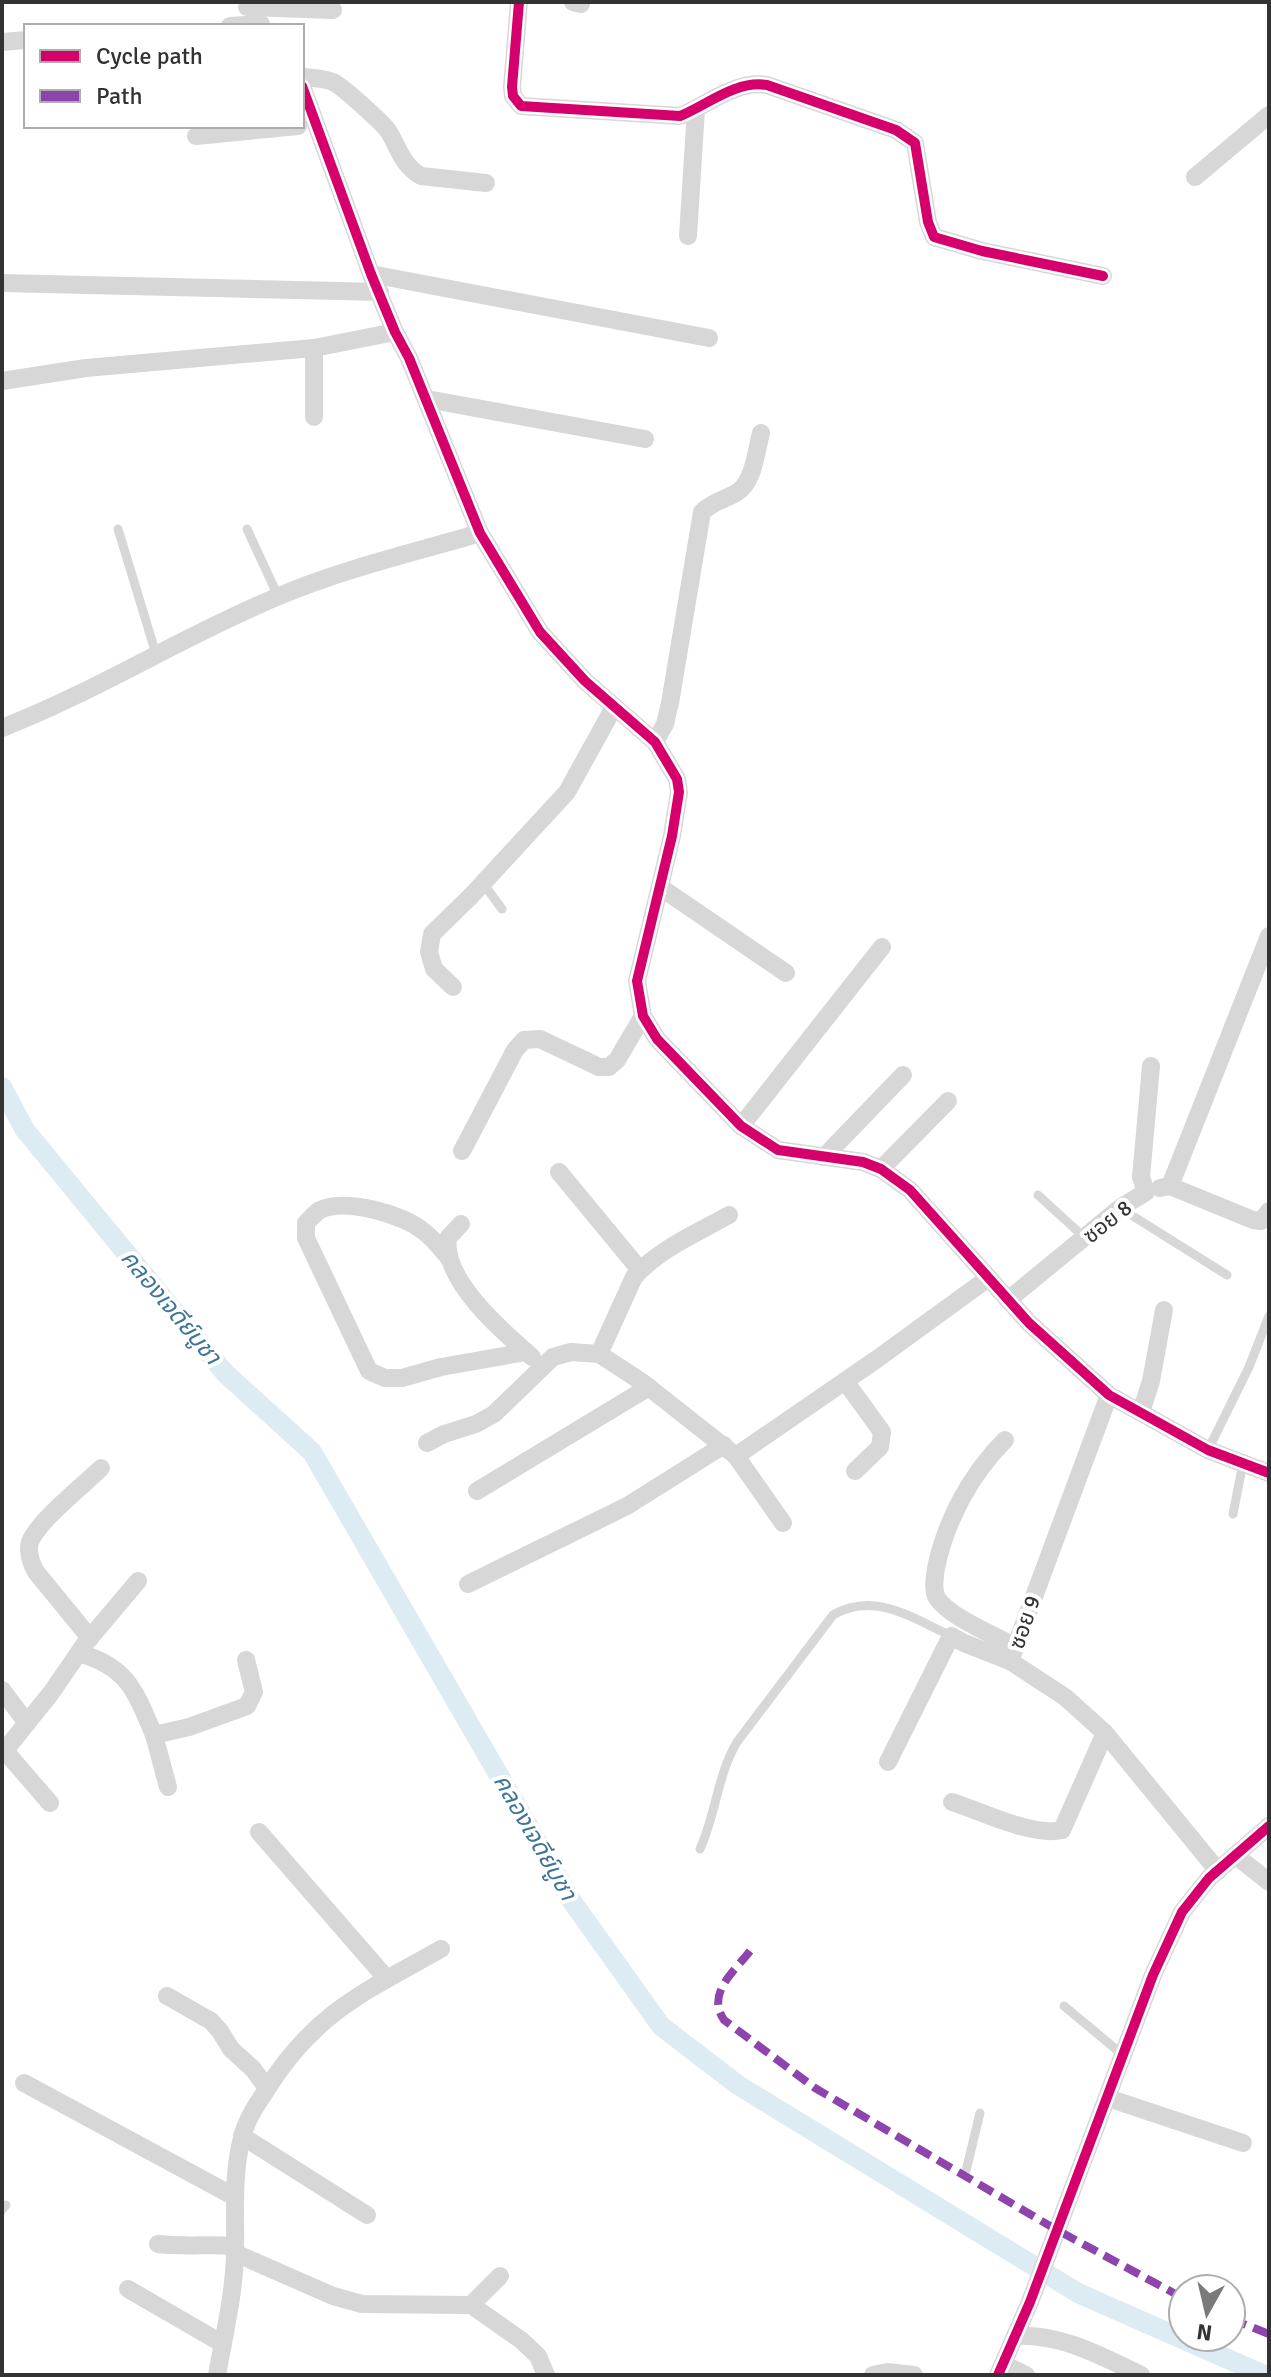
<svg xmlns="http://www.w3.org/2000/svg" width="1271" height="2377" viewBox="0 0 1271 2377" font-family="Signika,'Noto Sans Thai',sans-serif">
<rect width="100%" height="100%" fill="#fff"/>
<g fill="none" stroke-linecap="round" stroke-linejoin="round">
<!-- canal -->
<path stroke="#ddebf3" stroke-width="20" d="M2 1087 25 1130 225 1373 312 1452 571 1900 661 2026 738 2085 1078 2293 1264 2375"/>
<!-- service -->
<g stroke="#d7d7d7" stroke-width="9">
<path d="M118 529 156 654"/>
<path d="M247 529 278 596"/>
<path d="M483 883 502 909"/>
<path d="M1038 1195 1085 1238"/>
<path d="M1120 1208 1227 1275"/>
<path d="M1208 1450 1249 1367 1269 1316"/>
<path d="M1233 1514 1243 1463"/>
<path d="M700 1849C716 1814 717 1776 737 1742L833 1615C875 1591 912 1618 951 1636"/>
<path d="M1064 2006 1123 2055"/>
<path d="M965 2175 980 2113"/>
<path d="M2 2210 6 2205"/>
</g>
<!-- minor -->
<g stroke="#d7d7d7" stroke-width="18">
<path d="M519 2 512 87 513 96 521 106 680 116C707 105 736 80 767 85L896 130 915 143 928 222 934 237 982 251 1103 276"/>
<path d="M573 2 581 4"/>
<path d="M247 7 333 10"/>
<path d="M230 26 261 24"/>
<path d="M2 42 26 40"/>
<path d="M302 77C313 78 323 78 333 82 342 86 384 124 389 132 399 149 403 166 421 176L486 183"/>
<path d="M302 86 371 274 395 332 409 358 480 533 540 632 585 681 655 742 677 779 679 792 672 836 637 981 643 1016 657 1039 741 1126 778 1150 863 1162 881 1169 910 1190 1029 1323 1109 1395 1208 1450 1269 1473"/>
<path d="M196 136 298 126"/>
<path d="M1195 177 1269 115"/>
<path d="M688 236 696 109"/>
<path d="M371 274 709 338"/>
<path d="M2 283 380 292"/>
<path d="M314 348V417"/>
<path d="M2 381 86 368 314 348 395 332"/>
<path d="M427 399 645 439"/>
<path d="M2 728C97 691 183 636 277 597 342 569 412 553 480 533"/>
<path d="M655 742 665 724 670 703 702 512C712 502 724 500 736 493 754 483 756 451 761 433"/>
<path d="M660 887 786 973"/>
<path d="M453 987 434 969 429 952 432 934 471 896 567 792 614 707"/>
<path d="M741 1126 882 947"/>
<path d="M462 1151 515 1050 524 1040 540 1039 599 1067H609L617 1060 643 1016"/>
<path d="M824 1157 903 1075"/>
<path d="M881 1169 948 1101"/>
<path d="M559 1172 640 1270"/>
<path d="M1170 1186 1269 936"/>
<path d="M1160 1188 1170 1186 1253 1220 1261 1221 1269 1211"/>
<path d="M461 1224 448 1238C442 1280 503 1332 532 1357"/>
<path d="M449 1258C441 1249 433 1238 423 1231 403 1214 345 1198 320 1210 315 1213 311 1218 306 1223V1238L369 1371 385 1378H402L441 1367 526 1352"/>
<path d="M1008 1300 1120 1208 1146 1192 1141 1177 1151 1066"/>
<path d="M599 1354 634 1277C659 1249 697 1233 729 1215"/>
<path d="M845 1381 882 1432 880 1447 855 1471"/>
<path d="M1109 1395 1010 1661 1065 1697 1105 1733 1218 1871"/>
<path d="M1141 1412 1151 1381 1164 1310"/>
<path d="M1005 1440C971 1474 946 1520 936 1568 935 1577 932 1589 937 1598 949 1617 995 1635 1015 1647"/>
<path d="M427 1443 444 1434 476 1424 494 1414 553 1357 571 1352 599 1354 642 1382 736 1456 783 1523"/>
<path d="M736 1456 877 1359 987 1279"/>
<path d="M477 1491 649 1387"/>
<path d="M468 1584 627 1506 724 1445"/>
<path d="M90 1638 36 1572C31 1563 27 1553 30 1542 38 1521 84 1485 101 1468"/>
<path d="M79 1653C128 1667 135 1691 154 1735L189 1727 247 1706 254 1692 246 1660"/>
<path d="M2 1690 27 1723"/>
<path d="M154 1735 168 1787"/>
<path d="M5 1751 50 1803"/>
<path d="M2 1754 51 1693 84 1645 138 1581"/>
<path d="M888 1762 951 1636 964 1643 1010 1661"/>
<path d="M952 1802C981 1811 1032 1837 1062 1830L1105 1733"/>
<path d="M259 1832 387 1979"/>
<path d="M1236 1856 1269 1882"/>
<path d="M167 1996 211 2021 220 2031 231 2049 253 2069 267 2088"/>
<path d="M24 2083 235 2197"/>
<path d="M1108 2098 1243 2143"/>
<path d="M242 2136 367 2215"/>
<path d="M158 2244C184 2247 209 2244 235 2246"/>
<path d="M235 2253 333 2296 362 2304 471 2305 521 2340 538 2356 546 2375"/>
<path d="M128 2289 223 2344"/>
<path d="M471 2305 500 2276"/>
<path d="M1015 2336C1062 2334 1099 2355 1141 2375"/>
<path d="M1003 2364 1026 2375"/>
<path d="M217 2375C224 2335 234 2295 235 2254 236 2216 232 2175 242 2138 246 2120 257 2104 267 2089 314 2013 366 1991 441 1949"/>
<path d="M873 2375 887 2372 914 2375"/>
<path d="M998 2375 1030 2302 1153 1975 1182 1912 1209 1878 1269 1826"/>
</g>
<!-- quiet -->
<g stroke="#8e44ad" stroke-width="8" stroke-dasharray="16 8" stroke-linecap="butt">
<path d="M750 1951C734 1972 706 1993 724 2020L815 2088 1057 2230 1183 2298"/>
<path d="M1231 2319 1269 2334"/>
</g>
<!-- cycleway casing -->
<g stroke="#fff" stroke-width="15">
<g id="cycleway">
<path d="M519 2 512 87 513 96 521 106 680 116C707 105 736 80 767 85L896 130 915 143 928 222 934 237 982 251 1103 276"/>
<path d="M302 86 371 274 395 332 409 358 480 533 540 632 585 681 655 742 677 779 679 792 672 836 637 981 643 1016 657 1039 741 1126 778 1150 863 1162 881 1169 910 1190 1029 1323 1109 1395 1208 1450 1269 1473"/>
<path d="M998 2375 1030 2302 1153 1975 1182 1912 1209 1878 1269 1826"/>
</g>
</g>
<!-- cycleway -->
<use href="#cycleway" stroke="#d6006c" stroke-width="10"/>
</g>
<g text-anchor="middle" stroke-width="8" stroke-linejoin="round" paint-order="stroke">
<!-- street labels -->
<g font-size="22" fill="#333" stroke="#fff">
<text transform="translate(1107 1221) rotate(-38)" y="8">ซอย 8</text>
<text transform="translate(1024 1622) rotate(-71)" y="8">ซอย 9</text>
</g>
<!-- water labels -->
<g font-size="24" font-style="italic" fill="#3f7597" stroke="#fff">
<text transform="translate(171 1307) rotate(50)" y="8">คลองเจดีย์บูชา</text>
<text transform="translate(535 1837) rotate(60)" y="8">คลองเจดีย์บูชา</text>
</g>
</g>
<!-- border -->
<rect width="1271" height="2377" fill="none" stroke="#333333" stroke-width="8"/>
<!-- legend -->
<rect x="24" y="24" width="280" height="104" fill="#ffffff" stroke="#adadad" stroke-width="2"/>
<rect x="40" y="50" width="40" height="12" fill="#d6006c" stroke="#adadad" stroke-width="2"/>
<text x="96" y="64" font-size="24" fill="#333333">Cycle path</text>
<rect x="40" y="90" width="40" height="12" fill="#8e44ad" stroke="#adadad" stroke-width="2"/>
<text x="96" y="104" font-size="24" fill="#333333">Path</text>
<!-- north arrow -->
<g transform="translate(1207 2313) rotate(188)"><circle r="38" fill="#ffffff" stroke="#adadad" stroke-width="2"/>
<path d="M0-6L14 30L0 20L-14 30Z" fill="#7a7a7a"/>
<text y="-12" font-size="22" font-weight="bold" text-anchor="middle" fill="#333333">N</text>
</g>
</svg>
